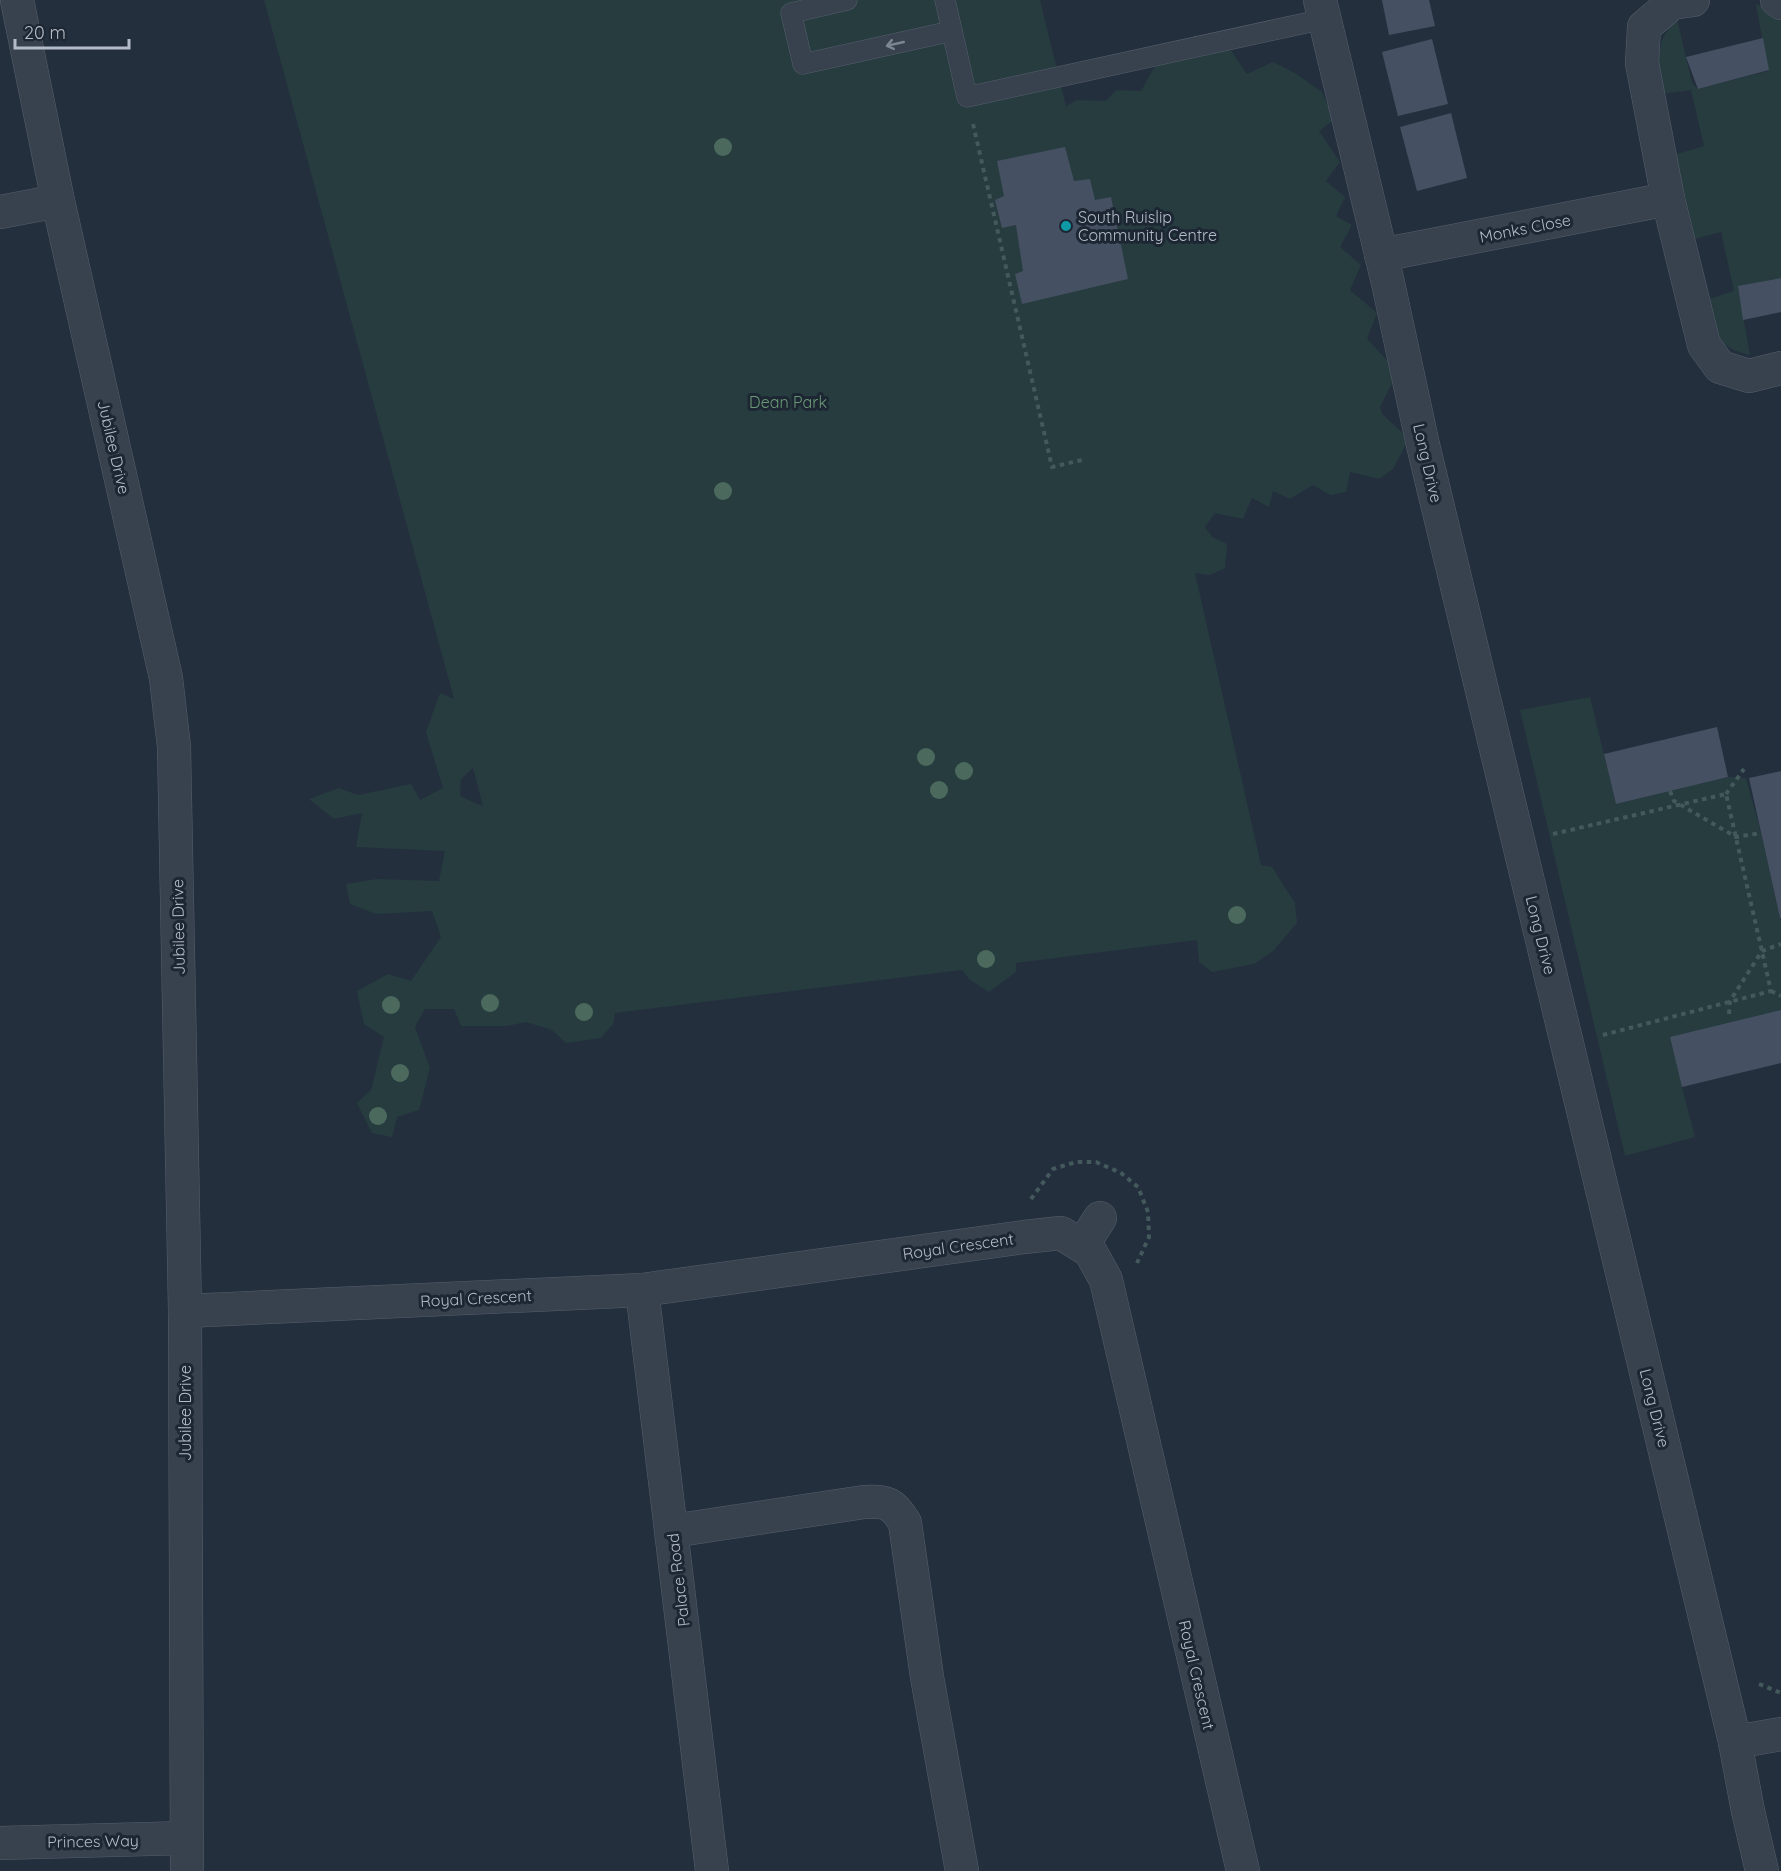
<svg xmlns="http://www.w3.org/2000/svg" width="1781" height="1871" viewBox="0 0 1781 1871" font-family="Quicksand,sans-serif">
<rect width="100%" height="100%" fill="#242f3e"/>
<!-- green -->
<g fill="#263c3f" fill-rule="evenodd">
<path d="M264 0H1040L1066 106 1077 100 1106 101 1116 90 1141 91 1154 68 1195 35 1230 49 1247 74 1273 62 1295 73 1322 92 1334 120 1319 131 1340 162 1326 181 1345 197 1336 216 1352 225 1340 247 1361 265 1350 290 1377 313 1367 339 1398 372 1380 407 1382 414 1409 439 1393 469 1379 479 1350 472 1346 492 1330 495 1313 485 1290 499 1273 491 1269 507 1252 498 1243 519 1215 513 1205 527 1212 537 1227 544 1225 568 1210 575 1195 573 1261 865 1272 867 1295 903 1297 923 1273 951 1254 964 1212 972 1199 962 1197 940 1016 963V972L989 992 970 980 962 970 615 1013 613 1024 601 1038 566 1043 552 1030 526 1022 507 1026H461L454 1009H425L415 1027 430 1068 419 1110 397 1117 392 1137 372 1133 357 1103 371 1090 384 1037 364 1024 357 991 388 974 411 981 441 937 432 911 376 914 350 904 346 884 377 879 439 881 445 851 356 847 362 813 334 819 309 799 339 788 358 795 411 784 420 800 443 788 426 732 440 693 454 699ZM473 768 483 806H482L460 796 461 779Z"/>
<path d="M1756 4 1769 8 1781 21V278L1738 287 1750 355C1716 348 1714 330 1706 300L1734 291 1721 232 1691 240 1674 155 1704 146 1691 90 1663 94C1658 64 1653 42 1677 19L1692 83 1698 89 1768 71Z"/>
<path d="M1590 697 1616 804 1728 777 1746 778 1761 833 1781 922V1010L1682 1087 1695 1137 1625 1156 1520 710Z"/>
</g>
<!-- building -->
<g fill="#455162">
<path d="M1382 0H1429L1435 26 1389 35Z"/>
<path d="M1763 38 1769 70 1698 89 1686 57Z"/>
<path d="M1432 39 1448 104 1398 116 1382 52Z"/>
<path d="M1451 113 1467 178 1417 191 1400 127Z"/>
<path d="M1065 147 1074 181 1090 179 1095 200 1111 197 1128 279 1022 304 1015 274 1023 271 1016 225 1002 228 995 200 1004 196 997 161Z"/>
<path d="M1781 278V312L1743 320 1738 286Z"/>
<path d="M1717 727 1728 777 1616 804 1604 754Z"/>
<path d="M1781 771V918H1780L1749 778Z"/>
<path d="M1781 1010V1063L1682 1087 1670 1037Z"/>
</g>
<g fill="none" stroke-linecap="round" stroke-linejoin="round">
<!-- lane casing -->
<g stroke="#565f6c" stroke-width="21">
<g id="lane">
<path d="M847 0 791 13 803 64 952 31"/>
<path d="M945 0 967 97 1324 19"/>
</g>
</g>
<!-- street casing -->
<g stroke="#565f6c" stroke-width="34">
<g id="street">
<path d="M17 0 58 201 166 678 174 747 185 1311 187 1871"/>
<path d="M1320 0 1388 283 1423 445 1735 1742 1748 1811 1762 1871"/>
<path d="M1693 0 1672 3 1644 27 1642 63 1668 199 1704 345 1720 367 1749 376 1781 368"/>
<path d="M1777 0 1781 3"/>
<path d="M0 212 58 201"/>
<path d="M1381 255 1668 199"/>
<path d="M1082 1246 1100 1218"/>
<path d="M642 1290 712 1871"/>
<path d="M185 1311 642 1290 1024 1237 1061 1233 1090 1251 1106 1280 1243 1871"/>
<path d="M672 1531 864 1502C887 1501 893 1503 905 1523L927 1677 962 1871"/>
<path d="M1735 1742 1781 1734"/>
<path d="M0 1843 186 1838"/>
</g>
</g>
<!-- path -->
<g stroke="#44595c" stroke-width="4" stroke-dasharray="4.5 4.5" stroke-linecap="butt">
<path d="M973 124 1052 467 1082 460"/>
<path d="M1670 791 1674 801 1736 837 1761 833"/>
<path d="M1726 794 1744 769"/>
<path d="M1553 834 1726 794 1771 991 1603 1035"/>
<path d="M1771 991 1781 996"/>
<path d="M1729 1014 1730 1001 1762 951 1781 944"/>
<path d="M1031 1199 1053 1169 1076 1162H1096L1121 1173 1138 1187 1148 1212 1149 1237 1137 1263"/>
<path d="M1759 1684 1781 1693"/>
</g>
<!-- lane -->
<use href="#lane" stroke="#38414e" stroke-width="20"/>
<!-- street -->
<use href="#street" stroke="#38414e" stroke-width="33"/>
</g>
<!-- trees -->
<g fill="#4b6a5d">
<circle cx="723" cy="147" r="9"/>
<circle cx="723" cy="491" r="9"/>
<circle cx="926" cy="757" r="9"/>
<circle cx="964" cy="771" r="9"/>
<circle cx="939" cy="790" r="9"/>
<circle cx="1237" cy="915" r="9"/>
<circle cx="986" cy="959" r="9"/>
<circle cx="490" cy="1003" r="9"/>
<circle cx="391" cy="1005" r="9"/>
<circle cx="584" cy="1012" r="9"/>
<circle cx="400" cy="1073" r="9"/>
<circle cx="378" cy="1116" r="9"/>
</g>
<!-- one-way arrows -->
<defs><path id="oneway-shaft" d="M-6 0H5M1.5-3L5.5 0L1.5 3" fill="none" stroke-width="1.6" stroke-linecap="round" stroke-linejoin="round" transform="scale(1.5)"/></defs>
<use stroke="#7c8592" href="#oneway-shaft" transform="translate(895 44) rotate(167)"/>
<!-- markers -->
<circle fill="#0f9aa8" stroke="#1d2633" stroke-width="2" cx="1066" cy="226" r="6"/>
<g text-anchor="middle" stroke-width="6" stroke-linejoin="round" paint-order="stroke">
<!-- poi labels -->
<g font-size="16" fill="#b4bcc9" stroke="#1d2633" text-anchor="start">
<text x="1078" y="223">South Ruislip<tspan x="1078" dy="18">Community Centre</tspan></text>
</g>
<!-- street labels -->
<g font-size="16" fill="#b4bcc9" stroke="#1d2633">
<text transform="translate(1525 228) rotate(-11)" y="6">Monks Close</text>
<text transform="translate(114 447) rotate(77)" y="6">Jubilee Drive</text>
<text transform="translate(1428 463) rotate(77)" y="6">Long Drive</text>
<text transform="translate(178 927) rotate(-91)" y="6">Jubilee Drive</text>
<text transform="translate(1541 935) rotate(76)" y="6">Long Drive</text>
<text transform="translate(958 1246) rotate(-8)" y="6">Royal Crescent</text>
<text transform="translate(476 1298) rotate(-3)" y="6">Royal Crescent</text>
<text transform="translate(1655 1408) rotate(76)" y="6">Long Drive</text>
<text transform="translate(185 1413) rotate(-90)" y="6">Jubilee Drive</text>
<text transform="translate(678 1580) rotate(-97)" y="6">Palace Road</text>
<text transform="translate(1197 1675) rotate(77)" y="6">Royal Crescent</text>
<text transform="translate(93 1841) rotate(-1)" y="6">Princes Way</text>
</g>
<!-- park labels -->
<g font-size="16" fill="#6b9a76" stroke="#1d2633">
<text x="788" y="408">Dean Park</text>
</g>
</g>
<!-- scale -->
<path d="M15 39v9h114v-9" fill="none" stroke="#b4bcc9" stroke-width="3"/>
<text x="24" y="39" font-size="18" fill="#b4bcc9" stroke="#1d2633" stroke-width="4.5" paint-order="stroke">20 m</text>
</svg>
